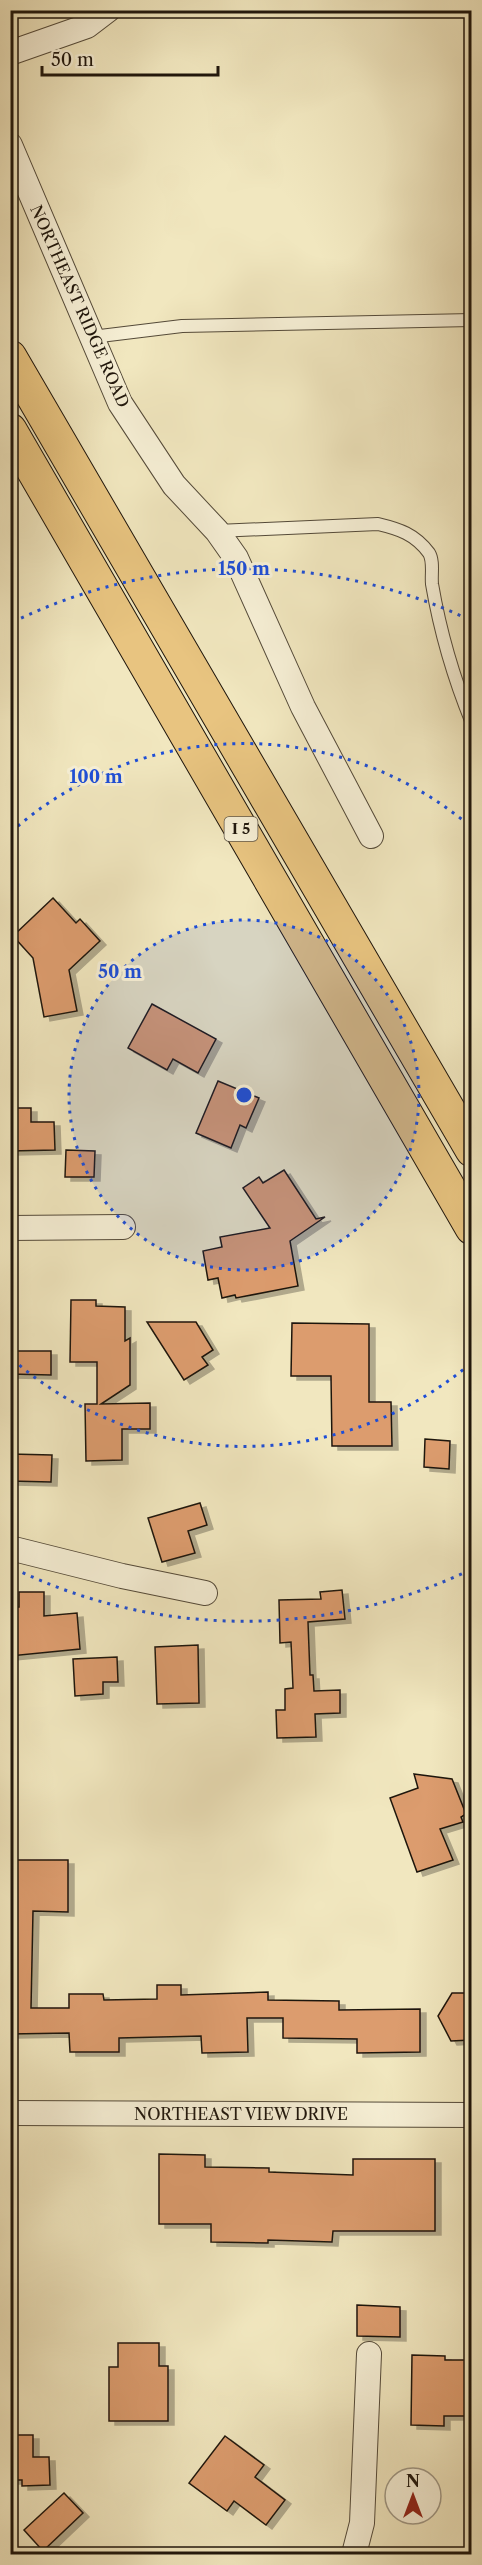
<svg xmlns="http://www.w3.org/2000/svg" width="482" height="2565" viewBox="0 0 482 2565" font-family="'Libre Caslon Text',serif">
<defs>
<filter id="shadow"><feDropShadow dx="6" dy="4" stdDeviation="0" flood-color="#0004"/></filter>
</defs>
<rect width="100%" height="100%" fill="#f1e7bf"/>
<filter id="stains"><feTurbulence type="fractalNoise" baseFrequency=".00333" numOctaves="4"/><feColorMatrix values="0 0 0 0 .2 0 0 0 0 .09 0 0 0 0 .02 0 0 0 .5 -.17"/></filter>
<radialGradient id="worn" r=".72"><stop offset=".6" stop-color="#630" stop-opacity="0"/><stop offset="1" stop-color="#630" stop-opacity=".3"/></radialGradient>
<!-- building -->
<g fill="#dc9c6e" stroke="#1f160c" stroke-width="1.5" filter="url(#shadow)">
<path d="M53 898 76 923 80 919 100 941 69 970 77 1011 44 1017 33 958 13 936Z"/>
<path d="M152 1004 216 1039 198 1073 173 1059 167 1070 128 1048Z"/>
<path d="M218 1081 259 1098 246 1128 240 1125 231 1148 196 1133Z"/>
<path d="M10 1108H31V1122H54L55 1150 10 1151Z"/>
<path d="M66 1150 95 1151 94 1177H65Z"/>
<path d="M284 1170 316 1219 325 1217 290 1241 298 1286 236 1298 235 1295 222 1298 218 1278 208 1280 203 1251 222 1247 220 1237 270 1228 243 1188 259 1177 263 1183Z"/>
<path d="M71 1300H96V1306L125 1307V1341L130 1338V1385L101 1404 150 1403V1429H122V1460L86 1461 85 1404H97V1362H70Z"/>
<path d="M147 1322H196L213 1350 202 1357 208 1365 184 1380Z"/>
<path d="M292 1323 369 1324V1402H391L392 1446H332L331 1376H291Z"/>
<path d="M10 1351H51V1375L10 1374Z"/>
<path d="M425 1439 450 1441 449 1469 424 1467Z"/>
<path d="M10 1454 52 1455 51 1482 10 1481Z"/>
<path d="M200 1503 207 1525 188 1531 195 1553 162 1562 148 1518Z"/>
<path d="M342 1590 345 1619 308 1622 310 1675H313L314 1691 340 1690V1713L315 1714 316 1737 277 1738 276 1710H285V1689L293 1688 291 1642 280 1643 279 1600 321 1599 320 1592Z"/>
<path d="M19 1592H44V1616L77 1613 80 1649 10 1656V1607H19Z"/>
<path d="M198 1645 199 1703 157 1704 155 1647Z"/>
<path d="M117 1657 118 1682H103V1694L75 1696 73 1659Z"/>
<path d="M414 1774 452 1779 466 1814 461 1817 463 1822 440 1829 453 1860 417 1872 390 1798 418 1788Z"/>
<path d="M14 1860H68V1912L33 1911 31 2008H69V1994H103L104 2000 157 1999V1985H181V1995L268 1992V2000L339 2001V2010L420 2009V2052L357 2053V2039L283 2038V2018H247L248 2052 202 2053 201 2036 119 2038V2052H70L69 2033 10 2034V1930H13Z"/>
<path d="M452 1993H471V2040L451 2041 438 2016Z"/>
<path d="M159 2154 205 2155V2167L269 2168V2172L353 2175V2159H435V2231H333L332 2242 268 2240V2243L211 2242V2224H159Z"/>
<path d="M357 2305 400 2307V2337L357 2336Z"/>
<path d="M118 2343H159V2366H168V2421H109V2367H118Z"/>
<path d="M412 2355 445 2356V2360H470L469 2416H444V2426L411 2425Z"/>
<path d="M10 2435H33V2457H49L50 2485 22 2486V2480H10Z"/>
<path d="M225 2436 264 2465 255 2477 285 2500 266 2525 234 2501 227 2511 189 2483Z"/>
<path d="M64 2493 83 2513 43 2551 24 2530Z"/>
</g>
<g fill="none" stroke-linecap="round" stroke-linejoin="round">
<!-- lane casing -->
<g stroke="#544a39" stroke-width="14">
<g id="lane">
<path d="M92 337 182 326 472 320"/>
<path d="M217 531 378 524C399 529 415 534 429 553 434 561 431 575 432 584 440 631 454 679 472 723"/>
</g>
</g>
<!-- street casing -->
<g stroke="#544a39" stroke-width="26">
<g id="street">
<path d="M10 53 87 26 108 10"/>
<path d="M10 145 120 403 174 485 217 531 236 558 303 707 371 836"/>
<path d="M10 1228 123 1227"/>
<path d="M10 1548 122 1576 205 1593"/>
<path d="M10 2113 472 2115"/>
<path d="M354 2554 362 2523 369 2354"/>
</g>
</g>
<!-- highway casing -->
<g stroke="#1f160c" stroke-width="35">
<g id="highway">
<path d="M10 357 472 1150"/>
<path d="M10 430 472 1228"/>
</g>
</g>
<!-- lane -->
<use href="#lane" stroke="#f6efd5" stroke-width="12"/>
<!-- street -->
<use href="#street" stroke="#f6efd5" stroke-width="24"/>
<!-- highway -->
<use href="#highway" stroke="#e8c480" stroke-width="33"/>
</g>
<!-- distance rings -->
<circle cx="244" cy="1095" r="175" fill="#1d4ed8" fill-opacity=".12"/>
<g fill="none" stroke="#1d4ed8" stroke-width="3" stroke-dasharray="3 6">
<circle cx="244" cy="1095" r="175"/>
<path d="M470 1364A351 351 0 0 1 11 1358M11 832A351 351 0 0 1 470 826"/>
<path d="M470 1570A526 526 0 0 1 13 1568M13 622A526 526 0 0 1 470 620"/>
</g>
<g text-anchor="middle" stroke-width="6" stroke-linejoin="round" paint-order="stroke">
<!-- shield labels -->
<rect fill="#f6efd5" stroke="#605748" stroke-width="1.5" x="224.5" y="817" width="33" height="24" rx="4.5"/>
<g font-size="15" font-weight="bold" fill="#1f160c">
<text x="241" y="834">I 5</text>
</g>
<!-- street labels -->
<g font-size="16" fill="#1f160c" stroke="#f6efd5">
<text transform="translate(80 306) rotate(66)" y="6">NORTHEAST RIDGE ROAD</text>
<text x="241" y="2120">NORTHEAST VIEW DRIVE</text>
</g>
</g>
<circle cx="244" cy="1095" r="9" fill="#1d4ed8" stroke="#f6efd5" stroke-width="3"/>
<g font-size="18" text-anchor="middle" font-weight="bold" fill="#1d4ed8" stroke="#f6efd5" stroke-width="6" stroke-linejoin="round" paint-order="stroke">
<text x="244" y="575">150 m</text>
<text x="96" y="783">100 m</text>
<text x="120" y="978">50 m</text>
</g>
<!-- margin -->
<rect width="482" height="2565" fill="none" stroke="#f1e7bf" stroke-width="36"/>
<rect x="12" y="12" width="458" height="2541" fill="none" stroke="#1f160c" stroke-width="3"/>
<rect x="18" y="18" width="446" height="2529" fill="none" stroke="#1f160c" stroke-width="1.5"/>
<!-- north arrow -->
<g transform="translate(413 2496)"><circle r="28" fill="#f6efd5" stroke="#a09885" stroke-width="1.5"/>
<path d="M0-4.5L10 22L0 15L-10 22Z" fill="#8f2418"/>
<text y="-9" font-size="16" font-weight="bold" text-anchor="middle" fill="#1f160c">N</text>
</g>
<!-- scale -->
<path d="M42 66v9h176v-9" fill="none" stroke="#1f160c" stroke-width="3"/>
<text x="51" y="66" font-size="18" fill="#1f160c" stroke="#f6efd5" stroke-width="4.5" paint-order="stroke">50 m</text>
<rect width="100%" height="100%" filter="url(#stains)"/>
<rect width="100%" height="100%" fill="url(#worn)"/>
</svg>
